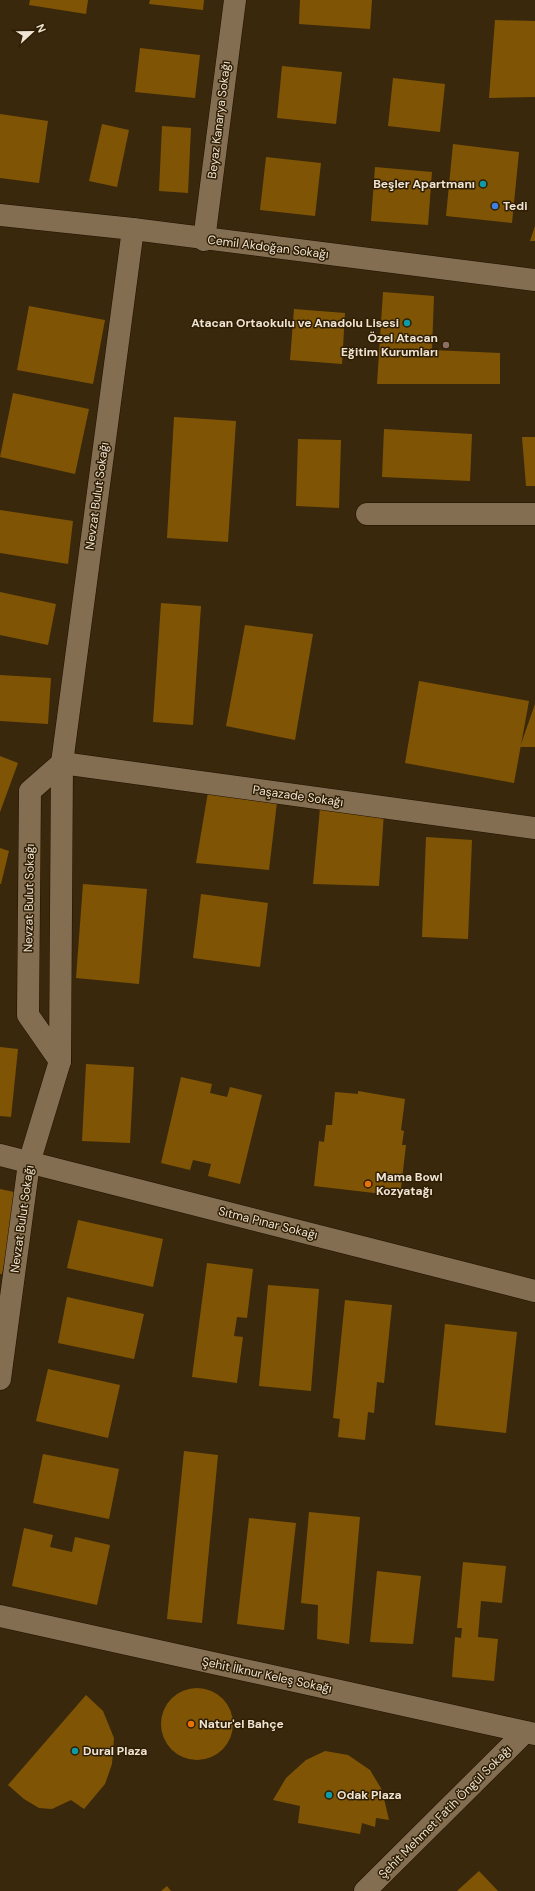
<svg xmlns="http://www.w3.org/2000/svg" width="535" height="1891" viewBox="0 0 535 1891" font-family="'DM Sans',sans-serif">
<rect width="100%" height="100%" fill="#3a280c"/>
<!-- building -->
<g fill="#7f5505">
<path d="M30 0H88L86 14 29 5Z"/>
<path d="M150 0H204L203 10 149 4Z"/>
<path d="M300 0H372L370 29 299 24Z"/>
<path d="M495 20 535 21V97L489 98Z"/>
<path d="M140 48 200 55 195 98 135 92Z"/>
<path d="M282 66 342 72 336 124 277 118Z"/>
<path d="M393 78 445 84 440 132 388 126Z"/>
<path d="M0 114 48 121 39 183 0 178Z"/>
<path d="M102 124 129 130 117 187 89 181Z"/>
<path d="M162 126 191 128 188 193 159 191Z"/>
<path d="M453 144 519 152 512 223 446 216Z"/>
<path d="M266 157 321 163 315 216 260 210Z"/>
<path d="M375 167 432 172 428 225 371 221Z"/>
<path d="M535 226V241H530Z"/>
<path d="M383 292 434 296 432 350 500 353V384H377Z"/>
<path d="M29 306 105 320 93 384 17 370Z"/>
<path d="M294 309 345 313 342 364 290 360Z"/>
<path d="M13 393 89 409 75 474 0 457Z"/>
<path d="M174 417 236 421 228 542 167 538Z"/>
<path d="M384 429 472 434 470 481 382 477Z"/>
<path d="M522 437H535V486H526Z"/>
<path d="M298 439 341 440 339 508 296 506Z"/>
<path d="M0 510 73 521 68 564 0 553Z"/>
<path d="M0 592 56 604 48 645 0 635Z"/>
<path d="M161 603 201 606 193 725 153 722Z"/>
<path d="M245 625 313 634 295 740 226 726Z"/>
<path d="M0 675 51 678 48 724 0 721Z"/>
<path d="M419 681 529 701 514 783 405 763Z"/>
<path d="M535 704V747H520Z"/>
<path d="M0 756 18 763 0 812Z"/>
<path d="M208 792 277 802 269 870 196 863Z"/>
<path d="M320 808 384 812 379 886 313 884Z"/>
<path d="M426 837 472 840 468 939 422 937Z"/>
<path d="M0 848 9 851 1 884H0Z"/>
<path d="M83 884 147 889 139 984 76 978Z"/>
<path d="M201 894 268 903 260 967 193 958Z"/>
<path d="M0 1047 18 1049 11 1117 0 1116Z"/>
<path d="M86 1064 134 1067 130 1143 82 1141Z"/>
<path d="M181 1077 212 1084 210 1093 227 1097 230 1087 262 1095 240 1184 208 1176 211 1164 193 1160 190 1170 161 1163Z"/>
<path d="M358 1091 405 1099 401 1130 404 1131 402 1145H406L400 1196 314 1186 319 1141 324 1142 326 1125H332L335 1092 358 1094Z"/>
<path d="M0 1189 19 1193 2 1274H0Z"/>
<path d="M78 1220 163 1239 153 1287 67 1268Z"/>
<path d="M207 1263 253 1269 247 1318 237 1317 234 1336 243 1337 237 1383 192 1377Z"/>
<path d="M268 1285 319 1289 311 1391 259 1386Z"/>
<path d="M67 1297 144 1314 134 1359 58 1343Z"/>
<path d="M345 1300 392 1305 384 1383 377 1382 374 1413 368 1412 365 1440 338 1437 340 1419 333 1418Z"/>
<path d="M445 1324 517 1332 506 1433 435 1425Z"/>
<path d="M48 1369 120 1385 108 1438 36 1421Z"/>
<path d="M184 1451 218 1455 202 1623 167 1619Z"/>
<path d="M43 1454 119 1469 109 1519 33 1503Z"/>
<path d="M309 1512 360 1517 349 1644 317 1639 318 1605 301 1603Z"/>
<path d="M249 1518 296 1523 284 1630 237 1624Z"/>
<path d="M24 1528 53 1535 50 1547 72 1552 75 1537 110 1545 97 1605 12 1586Z"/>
<path d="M463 1562 506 1566 502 1603 481 1601 478 1637 498 1639 494 1681 452 1677 455 1637 461 1638 462 1628H457Z"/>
<path d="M377 1571 421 1576 413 1644 370 1642Z"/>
<circle cx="197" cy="1724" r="36"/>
<path d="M86 1695 103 1711 114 1738 112 1764 105 1784 84 1809 71 1800 52 1809 39 1808 24 1799 8 1785Z"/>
<path d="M325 1751 348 1755 370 1770 382 1790 389 1820 376 1818 375 1827 362 1823 360 1834 298 1823 300 1806 273 1800 286 1778 306 1760Z"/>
<path d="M479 1871 498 1891H457Z"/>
<path d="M167 1886 171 1891H161Z"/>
</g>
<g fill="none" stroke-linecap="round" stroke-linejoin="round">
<!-- minor casing -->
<g stroke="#201000" stroke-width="23">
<g id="minor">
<path d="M0 215 133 229 535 280"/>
<path d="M204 240 235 0"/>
<path d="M367 514H535"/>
<path d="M60 1061 28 1015 30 791 62 763 535 828"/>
<path d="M0 1155 535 1291"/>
<path d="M0 1379 29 1163 60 1061 62 763 133 229"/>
<path d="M0 1616 535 1734"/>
<path d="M365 1891 525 1732"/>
</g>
</g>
<!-- minor -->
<use href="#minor" stroke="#836e51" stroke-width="22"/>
</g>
<!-- markers -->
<g fill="#0f9aa8" stroke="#2f1e03" stroke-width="1.5">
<circle cx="483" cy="184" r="4"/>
<circle cx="407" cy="323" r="4"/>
<circle cx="75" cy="1751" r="4"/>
<circle cx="329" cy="1795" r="4"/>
</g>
<circle fill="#3f7fe0" stroke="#2f1e03" stroke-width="1.5" cx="495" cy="206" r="4"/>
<circle fill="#8d6e63" stroke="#2f1e03" stroke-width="1.5" cx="446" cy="345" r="4"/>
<g fill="#e8710a" stroke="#2f1e03" stroke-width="1.5">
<circle cx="368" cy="1184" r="4"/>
<circle cx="191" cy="1724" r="4"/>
</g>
<g text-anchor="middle" stroke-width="3" stroke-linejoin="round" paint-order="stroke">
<!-- street labels -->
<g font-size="12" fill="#efe4d4" stroke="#2f1e03">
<text transform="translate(219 120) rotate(-83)" y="4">Beyaz Kanarya Sokağı</text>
<text transform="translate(268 247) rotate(7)" y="4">Cemil Akdoğan Sokağı</text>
<text transform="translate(97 496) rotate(-82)" y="4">Nevzat Bulut Sokağı</text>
<text transform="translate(298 796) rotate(8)" y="4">Paşazade Sokağı</text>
<text transform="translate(29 898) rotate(-89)" y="4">Nevzat Bulut Sokağı</text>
<text transform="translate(22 1219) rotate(-82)" y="4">Nevzat Bulut Sokağı</text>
<text transform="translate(268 1223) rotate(14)" y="4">Sıtma Pınar Sokağı</text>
<text transform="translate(267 1675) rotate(12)" y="4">Şehit İlknur Keleş Sokağı</text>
<text transform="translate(445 1812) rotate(-45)" y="4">Şehit Mehmet Fatih Öngül Sokağı</text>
</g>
<!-- poi labels -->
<g font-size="12" font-weight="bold" fill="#efe4d4" stroke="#2f1e03" text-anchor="start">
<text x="475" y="188" text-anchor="end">Beşler Apartmanı</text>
<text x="503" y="210">Tedi</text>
<text x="399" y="327" text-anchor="end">Atacan Ortaokulu ve Anadolu Lisesi</text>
<text x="438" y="342" text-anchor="end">Özel Atacan<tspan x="438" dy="14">Eğitim Kurumları</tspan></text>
<text x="376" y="1181">Mama Bowl<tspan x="376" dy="14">Kozyatağı</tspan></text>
<text x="199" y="1728">Natur'el Bahçe</text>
<text x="83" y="1755">Dural Plaza</text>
<text x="337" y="1799">Odak Plaza</text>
</g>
</g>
<!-- north arrow -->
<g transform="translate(32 32) rotate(68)" stroke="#2f1e03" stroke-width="3" paint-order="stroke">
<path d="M0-3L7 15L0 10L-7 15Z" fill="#efe4d4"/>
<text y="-6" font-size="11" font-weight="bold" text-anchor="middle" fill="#efe4d4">N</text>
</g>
</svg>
